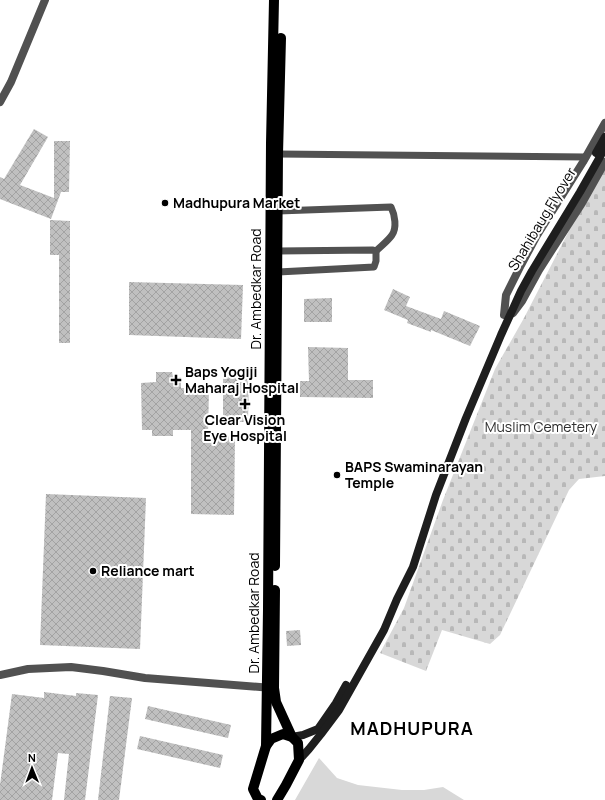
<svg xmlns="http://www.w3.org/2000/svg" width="605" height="800" viewBox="0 0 605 800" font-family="Manrope,sans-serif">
<defs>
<pattern id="cemetery-stones" width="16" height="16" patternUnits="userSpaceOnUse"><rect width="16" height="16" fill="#d8d8d8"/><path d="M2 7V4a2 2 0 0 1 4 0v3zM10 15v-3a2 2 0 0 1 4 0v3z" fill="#b8b8b8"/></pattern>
<pattern id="building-cross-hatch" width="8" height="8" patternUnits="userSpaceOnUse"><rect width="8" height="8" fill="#c0c0c0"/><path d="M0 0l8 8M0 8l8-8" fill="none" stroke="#a3a3a3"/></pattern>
</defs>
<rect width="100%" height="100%" fill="#fff"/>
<!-- green -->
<path fill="#d8d8d8" d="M319 758 337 778 358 785 402 790H424L443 787 464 800H295Z"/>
<!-- cemetery -->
<path fill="url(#cemetery-stones)" d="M605 161V476L579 479 569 490 500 635 490 644 442 630 426 671 380 653 404 608 443 500 495 369 524 318Z"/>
<!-- building -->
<g fill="url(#building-cross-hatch)">
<path d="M34 129 48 137 20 185 54 198V141H70L69 192H61L51 219 0 199V177L4 179Z"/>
<path d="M50 220 70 221V343H59V255H50Z"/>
<path d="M129 282 243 285 241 339 129 335Z"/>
<path d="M393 289 410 297 406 306 441 319 444 311 480 326 470 346 431 330V332L407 323 408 320 384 310Z"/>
<path d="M332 298V322H304V299Z"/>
<path d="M308 347 348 348V380H373V398L300 397V381H309Z"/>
<path d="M156 372H172L173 377H181V388H209L208 436 235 437 234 515 191 514V430H173V436H152V430H142L141 383 156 382Z"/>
<path d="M223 374H249L248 422H223Z"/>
<path d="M46 494 146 498 140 649 40 645Z"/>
<path d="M300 630 301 645 287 646 286 631Z"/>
<path d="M44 692 76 696V693L98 695 85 800H64L69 754 58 753 52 800H0V785L12 694 44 698Z"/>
<path d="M110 696 132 698 119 800H98Z"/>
<path d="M148 706 231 725 228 738 145 719Z"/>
<path d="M140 736 223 755 220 768 137 749Z"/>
</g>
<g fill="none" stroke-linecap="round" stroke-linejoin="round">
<!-- minor -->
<g stroke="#515151" stroke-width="7">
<path d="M278 154 586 157"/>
<path d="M278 211 391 207C395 215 397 228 392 235 388 241 381 246 376 251"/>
<path d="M278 272 374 267 376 261V251L373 250 278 251"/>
</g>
<!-- tertiary -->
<g stroke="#515151" stroke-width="8">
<path d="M0 102 11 82 45 0"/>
<path d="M513 313 522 301 539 270 582 203 605 162"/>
<path d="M504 315 506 295 521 265 536 237 583 162 605 123"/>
<path d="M0 675 28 669 71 667 103 671 145 678 272 688"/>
</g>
<!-- secondary -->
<g stroke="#1e1e1e" stroke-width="8">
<path d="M596 153 605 137"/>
<path d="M292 737 303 735 318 729 336 703 346 685"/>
<path d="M299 760 309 749 321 734 339 710 384 630 397 599 413 567 436 495 466 418 501 335 521 291 532 271 580 192 605 148"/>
</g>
<!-- primary -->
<g stroke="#000" stroke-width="10">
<path d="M275 566 278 154 281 38"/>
<path d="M275 590 274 688 276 702 292 737"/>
<path d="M266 746 268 609 271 143 274 0"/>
<path d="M261 800 258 799 253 789 266 746 271 739 283 734 292 737 298 743 299 760 286 785 277 800"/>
</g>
</g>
<!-- markers -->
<g fill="#000" stroke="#fff" stroke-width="1.5">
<circle cx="165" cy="203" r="4"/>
<path d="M174 374h4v4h4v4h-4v4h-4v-4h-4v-4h4z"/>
<path d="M243 398h4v4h4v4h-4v4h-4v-4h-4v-4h4z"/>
<circle cx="337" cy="475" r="4"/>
<circle cx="93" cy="571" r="4"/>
</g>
<g text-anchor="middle" stroke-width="4" stroke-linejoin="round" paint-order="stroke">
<!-- poi labels -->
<g font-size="14" font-weight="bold" fill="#000" stroke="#fff" text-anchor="start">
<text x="173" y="208">Madhupura Market</text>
<text x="185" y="377">Baps Yogiji<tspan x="185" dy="16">Maharaj Hospital</tspan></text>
<text x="245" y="425" text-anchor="middle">Clear Vision<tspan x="245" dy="16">Eye Hospital</tspan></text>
<text x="345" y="472">BAPS Swaminarayan<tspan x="345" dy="16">Temple</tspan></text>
<text x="101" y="576">Reliance mart</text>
</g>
<!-- street labels -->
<g font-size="14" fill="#000" stroke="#fff">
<text transform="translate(542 219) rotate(-59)" y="5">Shahibaug Flyover</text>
<text transform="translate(256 289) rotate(-90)" y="5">Dr. Ambedkar Road</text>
<text transform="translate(254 613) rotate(-90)" y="5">Dr. Ambedkar Road</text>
</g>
<!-- park labels -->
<g font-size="14" fill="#2f2f2f" stroke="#fff">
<text x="541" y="432">Muslim Cemetery</text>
</g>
<!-- district labels -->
<g font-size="18" font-weight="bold" letter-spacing="1" fill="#000" stroke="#fff">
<text x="412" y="735">MADHUPURA</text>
</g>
</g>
<!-- north arrow -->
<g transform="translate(32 768) rotate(359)" stroke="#ffffff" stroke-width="3" paint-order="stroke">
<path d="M0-3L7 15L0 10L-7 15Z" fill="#000000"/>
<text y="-6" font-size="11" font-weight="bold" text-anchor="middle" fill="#000000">N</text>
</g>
</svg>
